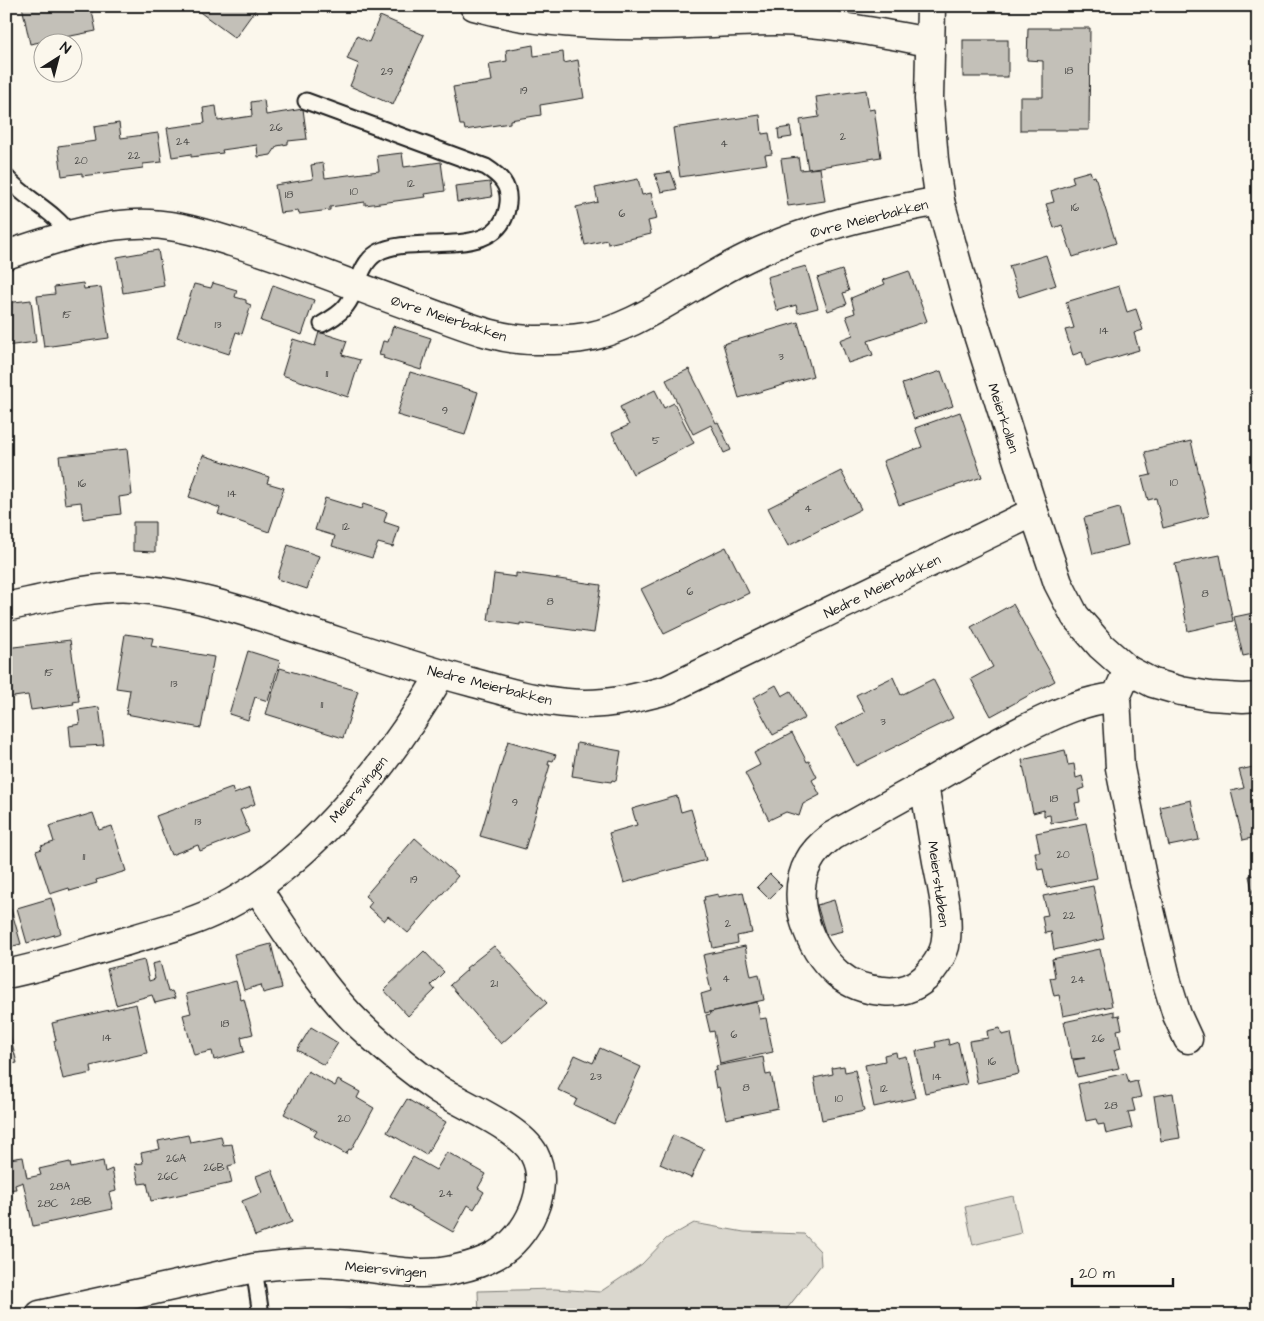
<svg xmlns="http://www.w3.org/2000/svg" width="1264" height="1321" viewBox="0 0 1264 1321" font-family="'Architects Daughter',sans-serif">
<rect width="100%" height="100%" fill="#fbf7ec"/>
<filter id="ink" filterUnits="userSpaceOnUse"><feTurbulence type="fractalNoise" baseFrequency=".02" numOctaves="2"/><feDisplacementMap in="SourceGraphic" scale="10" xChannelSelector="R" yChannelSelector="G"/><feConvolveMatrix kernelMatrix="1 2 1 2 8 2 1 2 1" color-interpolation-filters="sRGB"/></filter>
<g filter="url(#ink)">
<!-- green -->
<g fill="#dad7ce" stroke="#7b7a75">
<path d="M1013 1196 1021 1233 973 1245 965 1207Z"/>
<path d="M694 1223 744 1232 804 1234 820 1251 821 1265 782 1315H479L478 1291 555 1289 600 1292 642 1264 666 1239Z"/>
</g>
<!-- building -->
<g fill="#c3c0b8" stroke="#1c1c1c">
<path d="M22 6H91L96 31 30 44Z"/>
<path d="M200 6H258L235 38 197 10Z"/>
<path d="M380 16 424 35 393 105 350 86 359 64 347 59 357 36 369 42Z"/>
<path d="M1028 28H1090L1089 130H1020V97H1043V61L1027 60Z"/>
<rect x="963" y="40" width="45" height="37"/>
<path d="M533 45 534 56 563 52 564 63 578 60 584 98 540 105 541 115 510 120V123L465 130 464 125H460L453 87 492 81 489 64 507 61 506 50Z"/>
<path d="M866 90 869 110 874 109 881 157 808 169 800 120 819 117 816 97Z"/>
<path d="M264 100 266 115 303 109 307 139 288 141V144L277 146 271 155 258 157 257 145 222 150 223 153 191 157V154L172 157 167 128 205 123 203 108 216 106 218 121 252 116 251 102Z"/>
<path d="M760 115 762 134 769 133 772 154 765 155 767 164 680 177 673 128Z"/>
<path d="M119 123 121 138 158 133 162 162 143 164V168L82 176V173L62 176 58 146 96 141 94 127Z"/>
<path d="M790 127 792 137 779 139 778 129Z"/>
<path d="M402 153 404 167 441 162 445 191 425 194 426 197 365 205V202L330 207V210L299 214 298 211 280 213 275 185 313 179 311 165 323 163 325 178 379 171 377 156Z"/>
<path d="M798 157 800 170 820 168 825 201 788 206 781 159Z"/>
<path d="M1090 171 1092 177 1095 176 1116 243 1073 257 1062 225 1054 228 1046 204 1054 202 1051 191 1074 183 1072 176Z"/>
<path d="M671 172 677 189 661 192 655 174Z"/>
<path d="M638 179 642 195 651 193 657 219 648 221 651 234 608 244 607 240 585 245 576 207 598 202 595 188Z"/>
<path d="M490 182 492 197 457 202 455 186Z"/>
<path d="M158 250 164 286 123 293 117 257Z"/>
<path d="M1046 255 1056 285 1019 297 1009 266Z"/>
<path d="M806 266 818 308 798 313 796 305 777 311 767 277Z"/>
<path d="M842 270 849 291 843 293 847 304 828 311 817 278Z"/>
<path d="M909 271 927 321 868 341 873 355 848 363 840 340 853 335 846 316 855 313 851 298 885 284 883 280Z"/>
<path d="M83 283 84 289 101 287 109 338 44 347 37 296 55 294 54 287Z"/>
<path d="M213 283 237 290 235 297 246 300V303L251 305 242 334 236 332 229 354 177 337 194 284 211 288Z"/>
<path d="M273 285 314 300 302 335 261 321Z"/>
<path d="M1119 286 1127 312 1136 309 1143 330 1134 333 1139 350 1086 366 1082 352 1073 355 1065 330 1074 328 1066 302Z"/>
<path d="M31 300 36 342 6 346V303Z"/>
<path d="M798 322 813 376 739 398 723 344Z"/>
<path d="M393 326 431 338 421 370 383 358 384 356 379 355 383 341 388 342Z"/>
<path d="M319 332 347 341 342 355 360 360 348 397 282 375 293 339 315 346Z"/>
<path d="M689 369 716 423 718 422 731 450 724 453 711 425 693 434 666 380Z"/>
<path d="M941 371 953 406 914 419 902 384Z"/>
<path d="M410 372 478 392 465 435 397 415Z"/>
<path d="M655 390 664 408 674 403 694 443 633 474 612 433 629 425 620 407Z"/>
<path d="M960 412 982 477 899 505 883 461 922 447 915 428Z"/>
<path d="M1191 441 1209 516 1163 528 1156 498 1148 500 1142 477 1151 475 1145 452Z"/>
<path d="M127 449 132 495 119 497 121 514 83 519 81 502 65 504 59 456Z"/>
<path d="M203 455 269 477 267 483 284 488 269 532 218 514 220 508 189 497Z"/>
<path d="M841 471 861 509 788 546 768 508Z"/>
<path d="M325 498 361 509 363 504 387 512 384 522 399 527 393 547 378 543 372 558 332 546 335 536 315 530Z"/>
<path d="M1119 508 1128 545 1093 554 1084 518Z"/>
<path d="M133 522H155V552L133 551Z"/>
<path d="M288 545 319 556 307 589 277 579Z"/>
<path d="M726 547 749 593 664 634 641 589Z"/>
<path d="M1220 555 1233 621 1188 631 1175 564Z"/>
<path d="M516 573 601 585 594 633 520 623V625L488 620 494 574 516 577Z"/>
<path d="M1013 604 1055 681 991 716 971 679 993 667 971 627Z"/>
<path d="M1258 612V653L1243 656 1234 617Z"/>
<path d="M125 634 153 638 151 646 214 657 201 728 126 714 130 690 116 688Z"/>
<path d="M70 640 79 701 73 702 74 704 31 710 28 695 6 698V648Z"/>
<path d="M248 651 280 661 268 701 255 697 248 720 229 714Z"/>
<path d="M280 668 358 691 343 738 266 714Z"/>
<path d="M893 677 901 695 933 679 953 718 856 766 836 727 865 712 856 695Z"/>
<path d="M776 685 782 696 791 691 805 718 773 735 753 698Z"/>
<path d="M99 707 104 745 71 747 69 726 80 724 78 710Z"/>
<path d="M792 733 807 762 809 761 817 777 812 780 820 795 803 804 799 816 786 812 769 820 745 773 760 765 754 753Z"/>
<path d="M508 741 556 755 553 761 549 760 548 765H550L525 849 480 836Z"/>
<path d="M577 743 621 751 616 781 612 780 611 782 572 776Z"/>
<path d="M1065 750 1068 765 1074 764 1076 778 1082 776 1085 788 1078 790 1080 802 1075 803 1078 818 1051 823 1050 815 1044 816V810L1033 813 1022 760Z"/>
<path d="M1258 766V846L1256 837 1243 840 1231 791 1244 788 1239 770Z"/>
<path d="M232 788 234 794 250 788 255 804 240 810 249 832 200 851 198 845 171 855 156 816Z"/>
<path d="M677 796 681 812 691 809 706 860 624 883 609 833 637 825 632 809Z"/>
<path d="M1191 800 1199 840 1169 846 1160 807Z"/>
<path d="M93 813 99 830 112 826 126 871 96 880 97 883 70 891 69 888 50 894 36 851 42 849 41 846 54 842 49 826Z"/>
<path d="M1086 823 1097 878 1047 888 1043 869 1038 870 1035 852H1040L1036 833Z"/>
<path d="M415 838 458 876 408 933 388 916 384 921 368 907 372 902 365 896Z"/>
<path d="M770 874 782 886 769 899 757 887Z"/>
<path d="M1258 874V911H1257L1249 876Z"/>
<path d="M1093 886 1104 939 1054 950 1051 932 1045 933 1042 916 1048 915 1043 896Z"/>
<path d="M743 892 752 933 737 936 738 943 713 948 703 900H705L704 897 718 894V897Z"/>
<path d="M51 898 61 933 27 943 17 908Z"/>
<path d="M834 900 843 931 826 935 817 905Z"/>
<path d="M11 909 21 944 6 948V910Z"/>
<path d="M271 944 282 988 263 993 261 985 244 990 234 954Z"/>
<path d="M494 946 547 1003 501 1044 450 985 467 970 466 968Z"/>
<path d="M745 946 751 976 759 974 764 1000 705 1013 701 994 711 991 703 955Z"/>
<path d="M1100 949 1112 1006 1063 1016 1059 995 1054 996 1050 978 1055 977 1052 959Z"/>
<path d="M424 951 444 972 431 985 435 990 408 1016 384 990Z"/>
<path d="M144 960 149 981 155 979 152 964 160 962 168 992 172 991 175 998 155 1003 152 995 116 1005 107 969Z"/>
<path d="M236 981 241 1000 244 999 253 1034 241 1037 244 1052 214 1060 212 1051 194 1055 183 1015 191 1013 186 994Z"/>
<path d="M757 1002 760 1019 766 1018 773 1052 720 1064 714 1031 710 1032 706 1015 711 1014 710 1012Z"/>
<path d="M136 1004 147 1053 91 1066 92 1073 63 1079 54 1041 56 1040 52 1023Z"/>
<path d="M1114 1011V1016L1119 1015 1122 1029 1117 1030 1121 1048 1114 1050 1119 1068 1077 1077 1073 1060 1085 1058 1072 1059 1064 1022Z"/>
<path d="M6 1019 17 1063 6 1065Z"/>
<path d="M311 1027 338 1043 324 1065 297 1050Z"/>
<path d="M1000 1028 1002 1035 1011 1033 1019 1074 977 1083 969 1041 988 1038 987 1031Z"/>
<path d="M948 1039 949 1045 958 1042 967 1084 925 1093 916 1051 936 1047 935 1042Z"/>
<path d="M600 1048 641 1067 614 1124 574 1105 577 1099 558 1090 575 1055 593 1063Z"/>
<path d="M896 1052 897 1058 906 1056 915 1098 874 1107 865 1065 885 1061 884 1055Z"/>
<path d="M763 1057 766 1075 771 1074 778 1108 726 1119 719 1087 716 1088 713 1071 717 1070 716 1066Z"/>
<path d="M844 1066 845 1072 855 1070 864 1111 822 1120 814 1078 833 1074 832 1068Z"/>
<path d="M308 1071 335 1086 338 1080 360 1092 357 1098 374 1108 351 1150 349 1149 346 1154 314 1136 317 1131 284 1114Z"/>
<path d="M1126 1073 1129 1083 1137 1081 1141 1097 1132 1099 1135 1111 1128 1112 1132 1128 1106 1134 1104 1124 1098 1125 1096 1119 1086 1121 1078 1084Z"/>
<path d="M1173 1093 1180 1138 1161 1141 1154 1096Z"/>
<path d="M407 1099 446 1122 426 1155 387 1132Z"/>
<path d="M188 1135 190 1142 221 1136 223 1145 232 1144 236 1164 228 1166 232 1183 151 1201 147 1183 139 1184 135 1164 143 1163 141 1153 160 1149 158 1141Z"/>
<path d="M673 1135 704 1149 691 1178 660 1164Z"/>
<path d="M447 1152 486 1174 478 1188 484 1192 474 1209 468 1205 453 1232 390 1196 413 1157 436 1170Z"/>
<path d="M23 1157 27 1178 41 1175 39 1169 70 1162 71 1168 103 1161 105 1172 112 1169 116 1191 109 1193 113 1209 33 1226 23 1182 15 1185 16 1189 6 1190V1164H10L9 1159Z"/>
<path d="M272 1170 292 1222 255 1236 242 1201 262 1193 256 1176Z"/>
<path d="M351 1310 352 1315H319Z"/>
</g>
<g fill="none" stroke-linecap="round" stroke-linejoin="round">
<!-- lane casing -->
<g stroke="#1c1c1c" stroke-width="19">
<g id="lane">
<path d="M306 101 486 167C500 176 510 185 508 203 502 265 413 231 377 253 358 265 359 290 346 306 340 314 331 319 322 324"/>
<path d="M6 177C25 199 53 210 70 234"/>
<path d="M254 1268 261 1315"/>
</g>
</g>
<!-- street casing -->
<g stroke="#1c1c1c" stroke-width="31">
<g id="street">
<path d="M474 6C531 22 591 26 651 25 692 25 734 21 776 21 827 22 880 33 930 42"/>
<path d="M931 6 929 99 934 160 940 201 967 300 1034 512 1058 583 1075 616 1101 646 1128 670 1153 683 1181 691 1210 696 1243 698 1258 697"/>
<path d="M6 255C53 240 100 222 150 224 178 225 206 234 232 242 295 261 356 287 419 309 457 322 496 341 538 340 556 340 574 340 592 336 606 333 620 327 633 321 672 302 707 277 746 258 807 228 873 213 940 201"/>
<path d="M6 607C44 599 95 585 133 588 187 593 239 609 290 626 350 645 410 666 471 682 508 692 546 704 585 704 613 704 640 697 667 690L1034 512"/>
<path d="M1116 697 1120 768 1141 872 1168 986 1177 1015 1188 1039"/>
<path d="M924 785 832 836C823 843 814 851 809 861 789 897 808 948 838 974 851 985 867 990 883 991 899 993 914 988 925 978 933 970 942 957 945 946 950 920 943 892 938 867 933 840 929 812 924 785 960 764 995 743 1033 725 1062 711 1083 701 1116 697L1128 670"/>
<path d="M6 974C47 966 87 952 127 941 158 931 191 924 220 909 312 863 390 761 441 674"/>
<path d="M40 1315 254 1268C278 1265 302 1262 326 1263 370 1265 413 1280 457 1269 471 1266 484 1262 496 1255 527 1238 552 1188 534 1154 520 1128 463 1105 438 1089 413 1072 389 1052 367 1032 325 995 288 934 257 888"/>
</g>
</g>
<!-- lane -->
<use href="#lane" stroke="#fbf7ec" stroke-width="15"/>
<!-- street -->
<use href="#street" stroke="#fbf7ec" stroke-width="28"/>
</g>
</g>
<g text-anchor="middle" stroke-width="4" stroke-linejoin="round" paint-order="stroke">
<!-- number labels -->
<g font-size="11" fill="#464543">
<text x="1069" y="74">18</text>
<text x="387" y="75">29</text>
<text x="524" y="94">19</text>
<text x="276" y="131">26</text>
<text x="843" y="140">2</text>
<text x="183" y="145">24</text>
<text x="724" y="147">4</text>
<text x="134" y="159">22</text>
<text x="81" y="164">20</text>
<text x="411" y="187">12</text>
<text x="354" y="195">10</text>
<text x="289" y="198">18</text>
<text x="1075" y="211">16</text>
<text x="622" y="217">6</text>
<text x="67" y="318">15</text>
<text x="218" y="328">13</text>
<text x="1104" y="334">14</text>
<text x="781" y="360">3</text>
<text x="327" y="377">11</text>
<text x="445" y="414">9</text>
<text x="656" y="444">5</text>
<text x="1174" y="486">10</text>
<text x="82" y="487">16</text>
<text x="232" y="497">14</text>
<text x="808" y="512">4</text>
<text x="346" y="530">12</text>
<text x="690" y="595">6</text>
<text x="1205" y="597">8</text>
<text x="550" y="605">8</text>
<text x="49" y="676">15</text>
<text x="174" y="687">13</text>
<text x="322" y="708">11</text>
<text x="883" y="725">3</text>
<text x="1054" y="802">18</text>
<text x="515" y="806">9</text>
<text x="198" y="825">13</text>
<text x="1063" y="858">20</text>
<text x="84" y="860">11</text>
<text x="414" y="883">19</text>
<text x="1069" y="919">22</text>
<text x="728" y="927">2</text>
<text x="726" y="982">4</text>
<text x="1078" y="983">24</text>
<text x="494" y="987">21</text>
<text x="225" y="1027">18</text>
<text x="734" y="1038">6</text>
<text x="107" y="1041">14</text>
<text x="1098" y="1042">26</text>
<text x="992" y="1065">16</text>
<text x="596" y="1080">23</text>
<text x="937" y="1080">14</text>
<text x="746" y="1091">8</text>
<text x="884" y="1092">12</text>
<text x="839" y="1102">10</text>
<text x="1111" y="1109">28</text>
<text x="344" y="1122">20</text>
<text x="176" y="1162">26A</text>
<text x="214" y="1171">26B</text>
<text x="168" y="1180">26C</text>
<text x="60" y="1190">28A</text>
<text x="446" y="1197">24</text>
<text x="81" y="1205">28B</text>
<text x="48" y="1207">28C</text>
</g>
<!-- street labels -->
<g font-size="14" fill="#1c1c1c" stroke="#fbf7ec">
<text transform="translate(869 218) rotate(-14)" y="5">Øvre Meierbakken</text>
<text transform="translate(449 318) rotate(18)" y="5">Øvre Meierbakken</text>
<text transform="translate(1004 418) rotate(72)" y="5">Meierkollen</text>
<text transform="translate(882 586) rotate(-26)" y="5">Nedre Meierbakken</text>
<text transform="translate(490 685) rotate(14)" y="5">Nedre Meierbakken</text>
<text transform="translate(358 789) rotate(-50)" y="5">Meiersvingen</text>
<text transform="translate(939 884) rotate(82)" y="5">Meierstubben</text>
<text transform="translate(386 1269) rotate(5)" y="5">Meiersvingen</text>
</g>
</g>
<!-- margin -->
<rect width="1264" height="1321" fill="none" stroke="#fbf7ec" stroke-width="25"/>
<rect x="12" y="12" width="1239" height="1296" fill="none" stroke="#1c1c1c" stroke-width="2" filter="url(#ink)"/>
<!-- north arrow -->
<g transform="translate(58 58) rotate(36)"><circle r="24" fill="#fbf7ec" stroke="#a29f99"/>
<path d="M0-4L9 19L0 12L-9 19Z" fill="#1c1c1c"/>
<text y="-8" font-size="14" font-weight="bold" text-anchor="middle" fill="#1c1c1c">N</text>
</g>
<!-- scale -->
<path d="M1072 1278v8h101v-8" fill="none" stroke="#1c1c1c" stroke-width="2.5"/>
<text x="1079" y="1278" font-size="15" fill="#1c1c1c" stroke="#fbf7ec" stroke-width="4" paint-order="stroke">20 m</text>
</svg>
